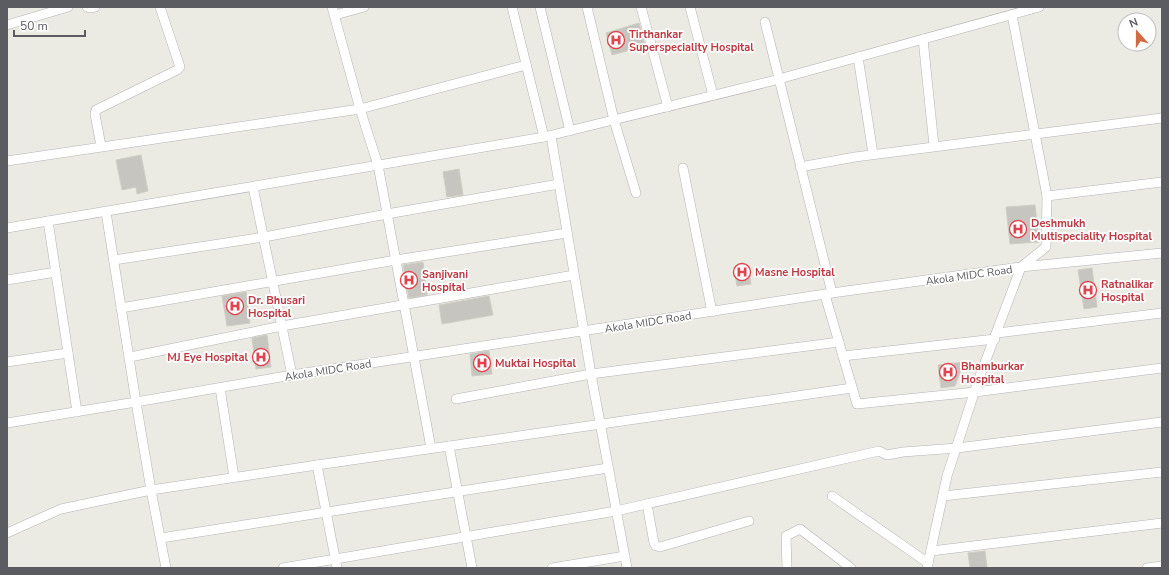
<svg xmlns="http://www.w3.org/2000/svg" width="1169" height="575" viewBox="0 0 1169 575" font-family="'Nunito Sans',sans-serif">
<rect width="100%" height="100%" fill="#ebebe3"/>
<!-- building -->
<g fill="#c7c5bf" stroke="#cfcec2">
<path d="M639 23 645 46 612 55 606 33Z"/>
<path d="M141 155 148 191 137 194 136 187 122 190 116 160Z"/>
<path d="M459 169 463 195 447 197 443 172Z"/>
<path d="M1035 205 1039 242 1010 244 1006 207Z"/>
<path d="M423 262 427 295 409 298 403 265Z"/>
<path d="M748 265 751 284 737 286 734 267Z"/>
<path d="M1092 268 1097 307 1084 309 1078 270Z"/>
<path d="M246 292 250 323 227 326 222 296Z"/>
<path d="M489 296 493 315 442 324 439 305Z"/>
<path d="M267 335 271 367 256 369 252 338Z"/>
<path d="M489 351 492 374 472 376 470 354Z"/>
<path d="M964 362 955 386 941 388 938 365Z"/>
<path d="M985 551 987 568H970L968 553Z"/>
</g>
<g fill="none" stroke-linecap="round" stroke-linejoin="round">
<!-- street casing -->
<g stroke="#b3b3b8" stroke-width="10">
<g id="street">
<path d="M87 7 90 8 95 7"/>
<path d="M332 7 360 109 526 65"/>
<path d="M512 7 544 137"/>
<path d="M540 7 570 131"/>
<path d="M587 7 614 120 636 193"/>
<path d="M641 7 668 107"/>
<path d="M690 7 713 95"/>
<path d="M335 15 364 7"/>
<path d="M765 22 832 293"/>
<path d="M7 25 68 7"/>
<path d="M923 39 934 146"/>
<path d="M858 57 873 154"/>
<path d="M551 136 591 374 627 568"/>
<path d="M101 146 95 114 96 110 177 70 180 67 160 7"/>
<path d="M7 161 360 109 378 165 431 448"/>
<path d="M800 167 855 157 1162 118"/>
<path d="M683 168 712 312"/>
<path d="M253 187 292 375"/>
<path d="M1047 196 1162 182"/>
<path d="M106 212 136 402 151 490 166 568"/>
<path d="M48 221 77 412"/>
<path d="M7 228 544 137 768 82 1039 7"/>
<path d="M114 260 264 237 387 214 559 184"/>
<path d="M7 280 56 272"/>
<path d="M825 295 857 404 975 392 1162 368"/>
<path d="M121 308 396 260 567 233"/>
<path d="M997 333 1162 313"/>
<path d="M843 356 995 339"/>
<path d="M130 357 282 326 574 275"/>
<path d="M7 362 68 353"/>
<path d="M220 388 234 477"/>
<path d="M456 399 591 374 839 342"/>
<path d="M7 423 136 402 292 375 832 293 1021 267 1162 253"/>
<path d="M449 446 472 568"/>
<path d="M317 465 337 568"/>
<path d="M832 496 928 563"/>
<path d="M943 496 1162 472"/>
<path d="M647 504 654 543 656 546 660 547 749 521"/>
<path d="M7 533 61 509 151 490 317 465 852 388"/>
<path d="M161 538 608 468"/>
<path d="M931 551 1162 523"/>
<path d="M283 568 616 511 879 451 887 455 903 452 957 448 1162 422"/>
<path d="M552 568 625 556"/>
<path d="M787 568 786 536 800 529 851 568"/>
<path d="M927 568 947 476 978 381 1021 267 1046 247 1047 196 1012 15"/>
<path d="M1147 568 1162 566"/>
</g>
</g>
<!-- street -->
<use href="#street" stroke="#fff" stroke-width="9"/>
</g>
<!-- icons -->
<defs>
<g id="hospital-ring" transform="scale(0.9)"><circle r="9.5" fill="#fff" stroke="#e0444e" stroke-width="1.5"/><path d="M-5-5h3v3.5h4V-5h3V5h-3V1.5h-4V5h-3Z" fill="#e0444e"/></g>
</defs>
<g fill-rule="evenodd">
<use href="#hospital-ring" x="616" y="40"/>
<use href="#hospital-ring" x="1018" y="229"/>
<use href="#hospital-ring" x="742" y="272"/>
<use href="#hospital-ring" x="409" y="280"/>
<use href="#hospital-ring" x="1088" y="290"/>
<use href="#hospital-ring" x="235" y="306"/>
<use href="#hospital-ring" x="261" y="357"/>
<use href="#hospital-ring" x="482" y="363"/>
<use href="#hospital-ring" x="948" y="372"/>
</g>
<g text-anchor="middle" stroke-width="3.5" stroke-linejoin="round" paint-order="stroke">
<!-- health labels -->
<g font-size="11" font-weight="bold" fill="#be3a42" stroke="#fff" text-anchor="start">
<text x="629" y="38">Tirthankar<tspan x="629" dy="13">Superspeciality Hospital</tspan></text>
<text x="1031" y="227">Deshmukh<tspan x="1031" dy="13">Multispeciality Hospital</tspan></text>
<text x="755" y="276">Masne Hospital</text>
<text x="422" y="278">Sanjivani<tspan x="422" dy="13">Hospital</tspan></text>
<text x="1101" y="288">Ratnalikar<tspan x="1101" dy="13">Hospital</tspan></text>
<text x="248" y="304">Dr. Bhusari<tspan x="248" dy="13">Hospital</tspan></text>
<text x="248" y="361" text-anchor="end">MJ Eye Hospital</text>
<text x="495" y="367">Muktai Hospital</text>
<text x="961" y="370">Bhamburkar<tspan x="961" dy="13">Hospital</tspan></text>
</g>
<!-- street labels -->
<g font-size="11" fill="#5b5c61" stroke="#fff">
<text transform="translate(969 275) rotate(-8)" y="4">Akola MIDC Road</text>
<text transform="translate(648 322) rotate(-9)" y="4">Akola MIDC Road</text>
<text transform="translate(328 370) rotate(-9)" y="4">Akola MIDC Road</text>
</g>
</g>
<!-- border -->
<rect width="1169" height="575" fill="none" stroke="#5b5c61" stroke-width="16"/>
<!-- north arrow -->
<g transform="translate(1137 32) rotate(339)"><circle r="19" fill="#ffffff" stroke="#bdbec0"/>
<path d="M0-3L7 15L0 10L-7 15Z" fill="#d26b42"/>
<text y="-6" font-size="11" font-weight="bold" text-anchor="middle" fill="#5b5c61">N</text>
</g>
<!-- scale -->
<path d="M14 30v6h71v-6" fill="none" stroke="#5b5c61" stroke-width="2"/>
<text x="20" y="30" font-size="12" fill="#5b5c61" stroke="#ffffff" stroke-width="3" paint-order="stroke">50 m</text>
</svg>
